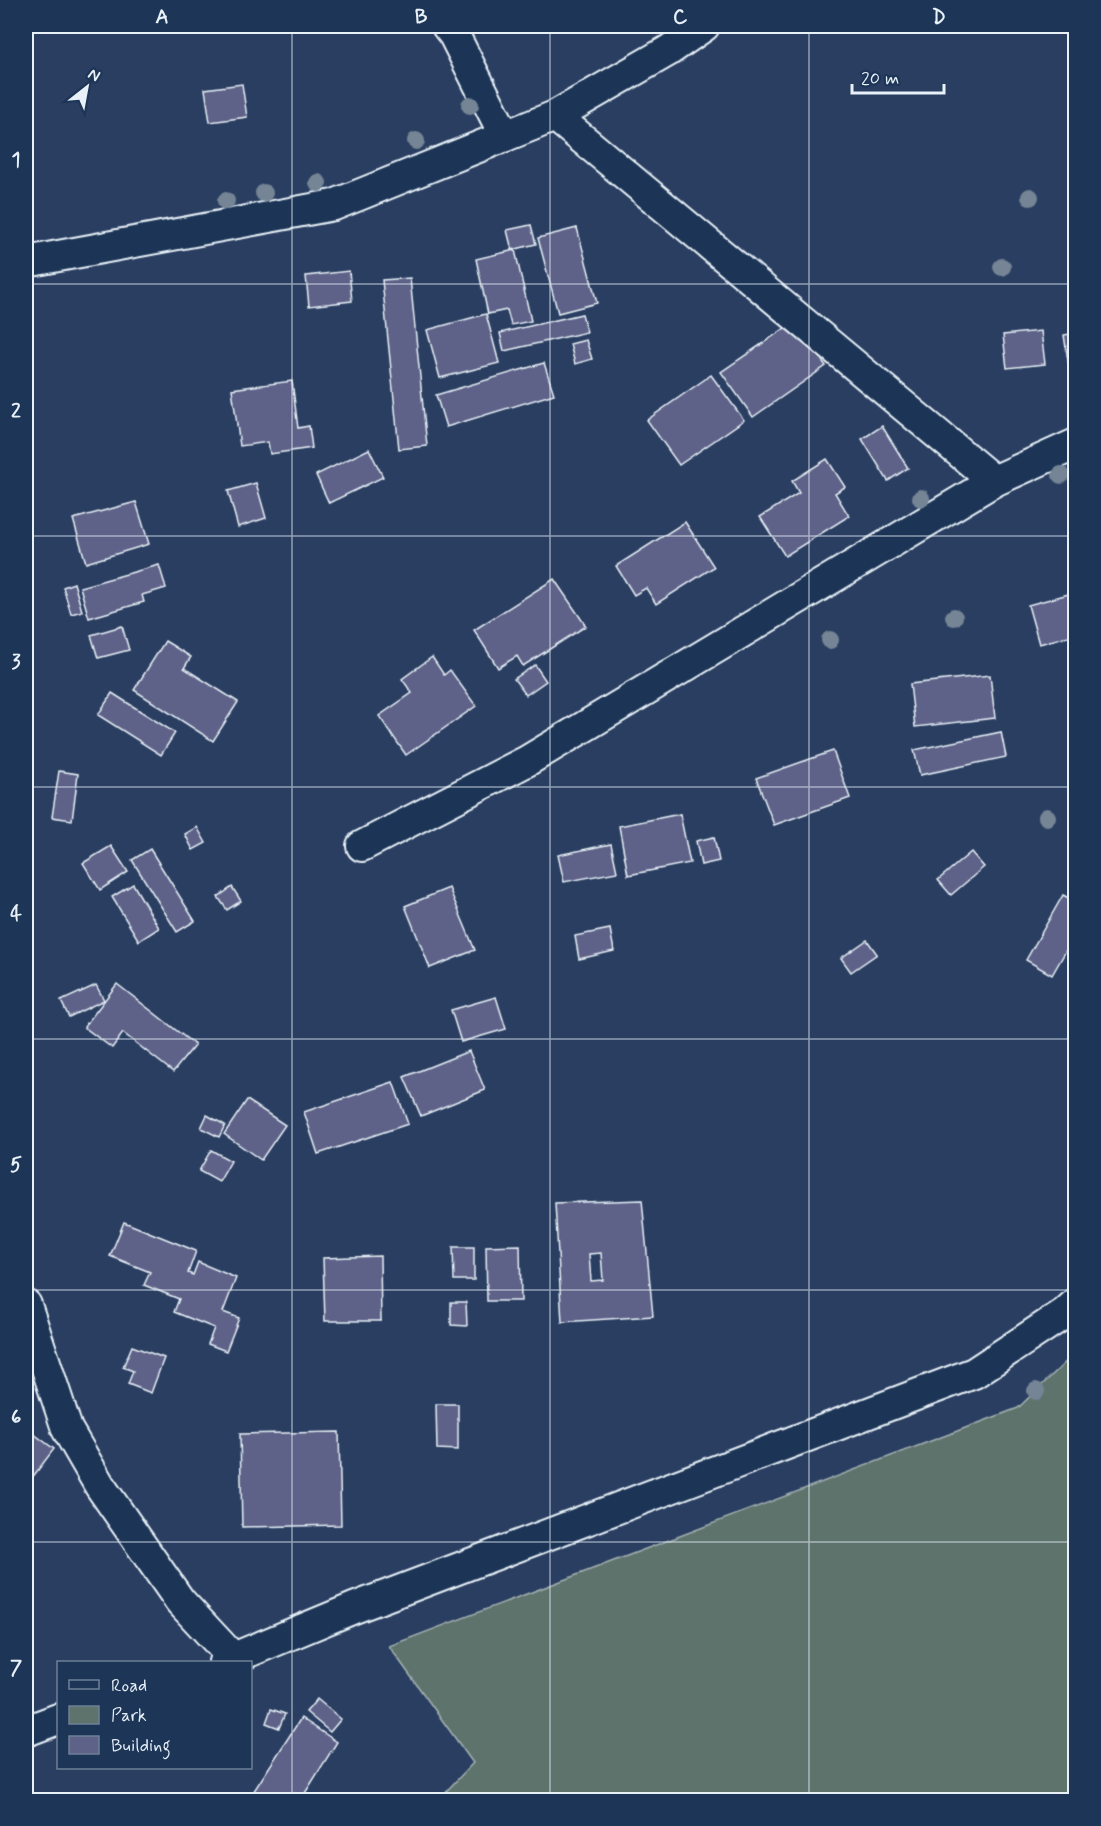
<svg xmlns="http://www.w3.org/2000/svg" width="1101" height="1826" viewBox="0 0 1101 1826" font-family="Mynerve,sans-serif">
<rect width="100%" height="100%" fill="#2a3e61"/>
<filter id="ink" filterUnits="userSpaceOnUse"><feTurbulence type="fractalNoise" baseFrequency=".0167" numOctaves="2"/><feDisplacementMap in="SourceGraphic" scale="12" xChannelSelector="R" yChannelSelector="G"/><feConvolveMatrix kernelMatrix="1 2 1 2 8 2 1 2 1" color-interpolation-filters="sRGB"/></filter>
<g filter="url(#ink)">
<!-- green -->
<path fill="#5f736d" stroke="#a4b2b2" stroke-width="1.5" d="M1075 1353V1800H438L473 1763 389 1646 1018 1408Z"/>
<!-- building -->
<g fill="#5e6288" stroke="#e8f1f8" stroke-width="1.5" fill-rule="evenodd">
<path d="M242 84 247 117 210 122 205 89Z"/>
<path d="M531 225 536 244 512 250 507 230Z"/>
<path d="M577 228 597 303 558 313 538 238Z"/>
<path d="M515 250 531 321 511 325 507 310 488 314 476 259Z"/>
<path d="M349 271 352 301 309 306 306 276Z"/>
<path d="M410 278 427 446 399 449 382 280Z"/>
<path d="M486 314 499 363 440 378 427 330Z"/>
<path d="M582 314 587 332 504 351 500 333Z"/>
<path d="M794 322 826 366 753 417 721 372Z"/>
<path d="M1041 331 1045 364 1007 368 1003 335Z"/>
<path d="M1076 333V392H1073L1064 335Z"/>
<path d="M586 340 592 359 575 364 570 344Z"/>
<path d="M544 363 554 394 446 427 436 395Z"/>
<path d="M711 375 744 420 679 465 647 420Z"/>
<path d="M292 381 298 428 309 426 312 448 270 454 268 442 240 446 232 389Z"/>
<path d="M882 426 908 468 888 481 862 439Z"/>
<path d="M369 449 383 477 329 503 316 475Z"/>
<path d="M827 459 845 487 835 493 849 516 785 556 760 517 799 493 792 481Z"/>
<path d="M256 483 266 518 238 527 228 491Z"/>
<path d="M136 502 149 544 86 563 73 519Z"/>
<path d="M685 522 714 567 656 604 646 588 634 595 616 566Z"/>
<path d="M26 536 32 582 26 583Z"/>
<path d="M159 565 166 588 142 595 144 602 89 618 80 587Z"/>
<path d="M554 579 586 626 523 666 517 656 498 668 474 630Z"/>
<path d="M74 583 82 611 71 614 63 587Z"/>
<path d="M1076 592V634L1039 644 1028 605Z"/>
<path d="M122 626 129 650 98 658 91 635Z"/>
<path d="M165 641 191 657 184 668 238 702 213 741 134 690Z"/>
<path d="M432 657 444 675 450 670 476 706 406 755 379 716 412 693 402 679Z"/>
<path d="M535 665 546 681 526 695 514 679Z"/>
<path d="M990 675 995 718 915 727 910 684Z"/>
<path d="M112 693 175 733 161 755 98 715Z"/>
<path d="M1001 732 1006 757 920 775 914 750Z"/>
<path d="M833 751 850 798 774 825 756 778Z"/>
<path d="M59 771 78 774 72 820 52 817Z"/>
<path d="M680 814 690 863 628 875 619 826Z"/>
<path d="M197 827 206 843 193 850 185 834Z"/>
<path d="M714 837 719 861 701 865 696 841Z"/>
<path d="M611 844 617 872 564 882 558 855Z"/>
<path d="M111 846 128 872 100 890 83 863Z"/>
<path d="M150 849 195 921 177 932 132 860Z"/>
<path d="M971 852 984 867 951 895 938 880Z"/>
<path d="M133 884 159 928 139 941 112 897Z"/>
<path d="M232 887 241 901 227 910 218 897Z"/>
<path d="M449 888 475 950 430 968 405 906Z"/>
<path d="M1063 895 1076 902V933L1052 975 1026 960Z"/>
<path d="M610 929 614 951 579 959 575 936Z"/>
<path d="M867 940 877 954 851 972 841 958Z"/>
<path d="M117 984 195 1045 173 1072 123 1033 112 1048 84 1027Z"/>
<path d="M96 985 104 1000 69 1017 61 1001Z"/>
<path d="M496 997 506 1029 461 1042 451 1010Z"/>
<path d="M469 1051 485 1090 421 1116 404 1077Z"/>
<path d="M393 1082 408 1124 318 1154 304 1112Z"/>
<path d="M247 1100 285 1125 261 1160 224 1134Z"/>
<path d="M207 1115 225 1125 219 1137 201 1128Z"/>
<path d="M211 1150 231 1161 219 1182 199 1171Z"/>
<path d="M642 1200 653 1316 562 1322 555 1203ZM601 1253 603 1280 591 1281 589 1254Z"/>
<path d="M124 1222 196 1251 188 1273 193 1275 198 1262 236 1278 223 1312 239 1318 226 1351 208 1344 214 1328 174 1312 179 1299 144 1285 150 1272 110 1256Z"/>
<path d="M520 1245 521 1301H487L486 1246Z"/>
<path d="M453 1247H474V1280H454Z"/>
<path d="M380 1256 381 1321H325L323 1258Z"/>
<path d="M451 1302H466L467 1326 451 1325Z"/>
<path d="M132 1346 164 1358 151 1393 128 1384 133 1371 123 1367Z"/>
<path d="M436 1404H458V1450L437 1449Z"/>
<path d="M26 1428 54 1449 28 1483 26 1481Z"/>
<path d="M339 1432 341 1525 242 1527 240 1434Z"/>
<path d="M317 1699 341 1719 330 1732 306 1712Z"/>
<path d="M271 1709 285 1714 279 1728 266 1723Z"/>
<path d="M301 1718 337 1742 302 1798 293 1793 288 1800H248Z"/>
</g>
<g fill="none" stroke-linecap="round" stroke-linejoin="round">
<!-- street casing -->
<g stroke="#e8f1f8" stroke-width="34">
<g id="street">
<path d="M447 26 454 35 505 136"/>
<path d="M555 116 994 481"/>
<path d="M26 262 334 205 555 116 668 51 704 26"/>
<path d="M362 846 527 761 994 481 1076 444"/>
<path d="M26 1305 67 1429 100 1486 180 1601 234 1659"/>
<path d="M224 1662 354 1608 974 1373 1065 1313 1076 1303"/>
<path d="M26 1731 58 1719"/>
</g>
</g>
<!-- street -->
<use href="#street" stroke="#1d3557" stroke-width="30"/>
</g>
<!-- trees -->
<g fill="#748595">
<circle cx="470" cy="105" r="9"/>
<circle cx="416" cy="141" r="9"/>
<circle cx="318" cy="183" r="9"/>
<circle cx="264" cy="193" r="9"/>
<circle cx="1030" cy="197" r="9"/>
<circle cx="226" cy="201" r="9"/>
<circle cx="1002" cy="267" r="9"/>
<circle cx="1061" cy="475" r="9"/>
<circle cx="921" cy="498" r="9"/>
<circle cx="954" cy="617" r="9"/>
<circle cx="830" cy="640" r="9"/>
<circle cx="1047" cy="817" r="9"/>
<circle cx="1036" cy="1391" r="9"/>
</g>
</g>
<!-- grid -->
<path fill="none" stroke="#e8f1f8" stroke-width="1.5" stroke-opacity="0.55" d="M292 26V1800M550 26V1800M809 26V1800M26 284H1076M26 536H1076M26 787H1076M26 1039H1076M26 1290H1076M26 1542H1076"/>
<!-- margin -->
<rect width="1101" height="1826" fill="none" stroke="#1d3557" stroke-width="66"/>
<!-- legend -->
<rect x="57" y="1661" width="195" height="108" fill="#1d3557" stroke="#6e8097" stroke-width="1.5"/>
<rect x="69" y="1680" width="30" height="9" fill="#1d3557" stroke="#6e8097" stroke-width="1.5"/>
<text x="111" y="1691" font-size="18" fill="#e8f1f8">Road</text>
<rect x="69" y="1706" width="30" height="18" fill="#5f736d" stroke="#6e8097" stroke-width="1.5"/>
<text x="111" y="1721" font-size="18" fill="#e8f1f8">Park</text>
<rect x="69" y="1736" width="30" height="18" fill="#5e6288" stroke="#6e8097" stroke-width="1.5"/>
<text x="111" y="1751" font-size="18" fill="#e8f1f8">Building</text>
<!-- north arrow -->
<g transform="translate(87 87) rotate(31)" stroke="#1d3557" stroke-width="4.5" paint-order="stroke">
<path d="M0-4.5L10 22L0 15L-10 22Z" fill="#e8f1f8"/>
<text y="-9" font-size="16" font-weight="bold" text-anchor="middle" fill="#e8f1f8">N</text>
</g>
<!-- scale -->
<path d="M852 84v9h92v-9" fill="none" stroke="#e8f1f8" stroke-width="3"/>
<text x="861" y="84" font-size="18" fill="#e8f1f8" stroke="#1d3557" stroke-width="4.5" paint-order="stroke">20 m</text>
<rect x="33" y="33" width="1035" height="1760" fill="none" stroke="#e8f1f8" stroke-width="2"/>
<g font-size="20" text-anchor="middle" font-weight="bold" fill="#e8f1f8">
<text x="162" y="23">A</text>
<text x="421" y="23">B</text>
<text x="680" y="23">C</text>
<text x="939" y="23">D</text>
<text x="16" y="166">1</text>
<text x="16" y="417">2</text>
<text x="16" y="668">3</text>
<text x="16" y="920">4</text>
<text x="16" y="1171">5</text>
<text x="16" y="1423">6</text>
<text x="16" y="1674">7</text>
</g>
</svg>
